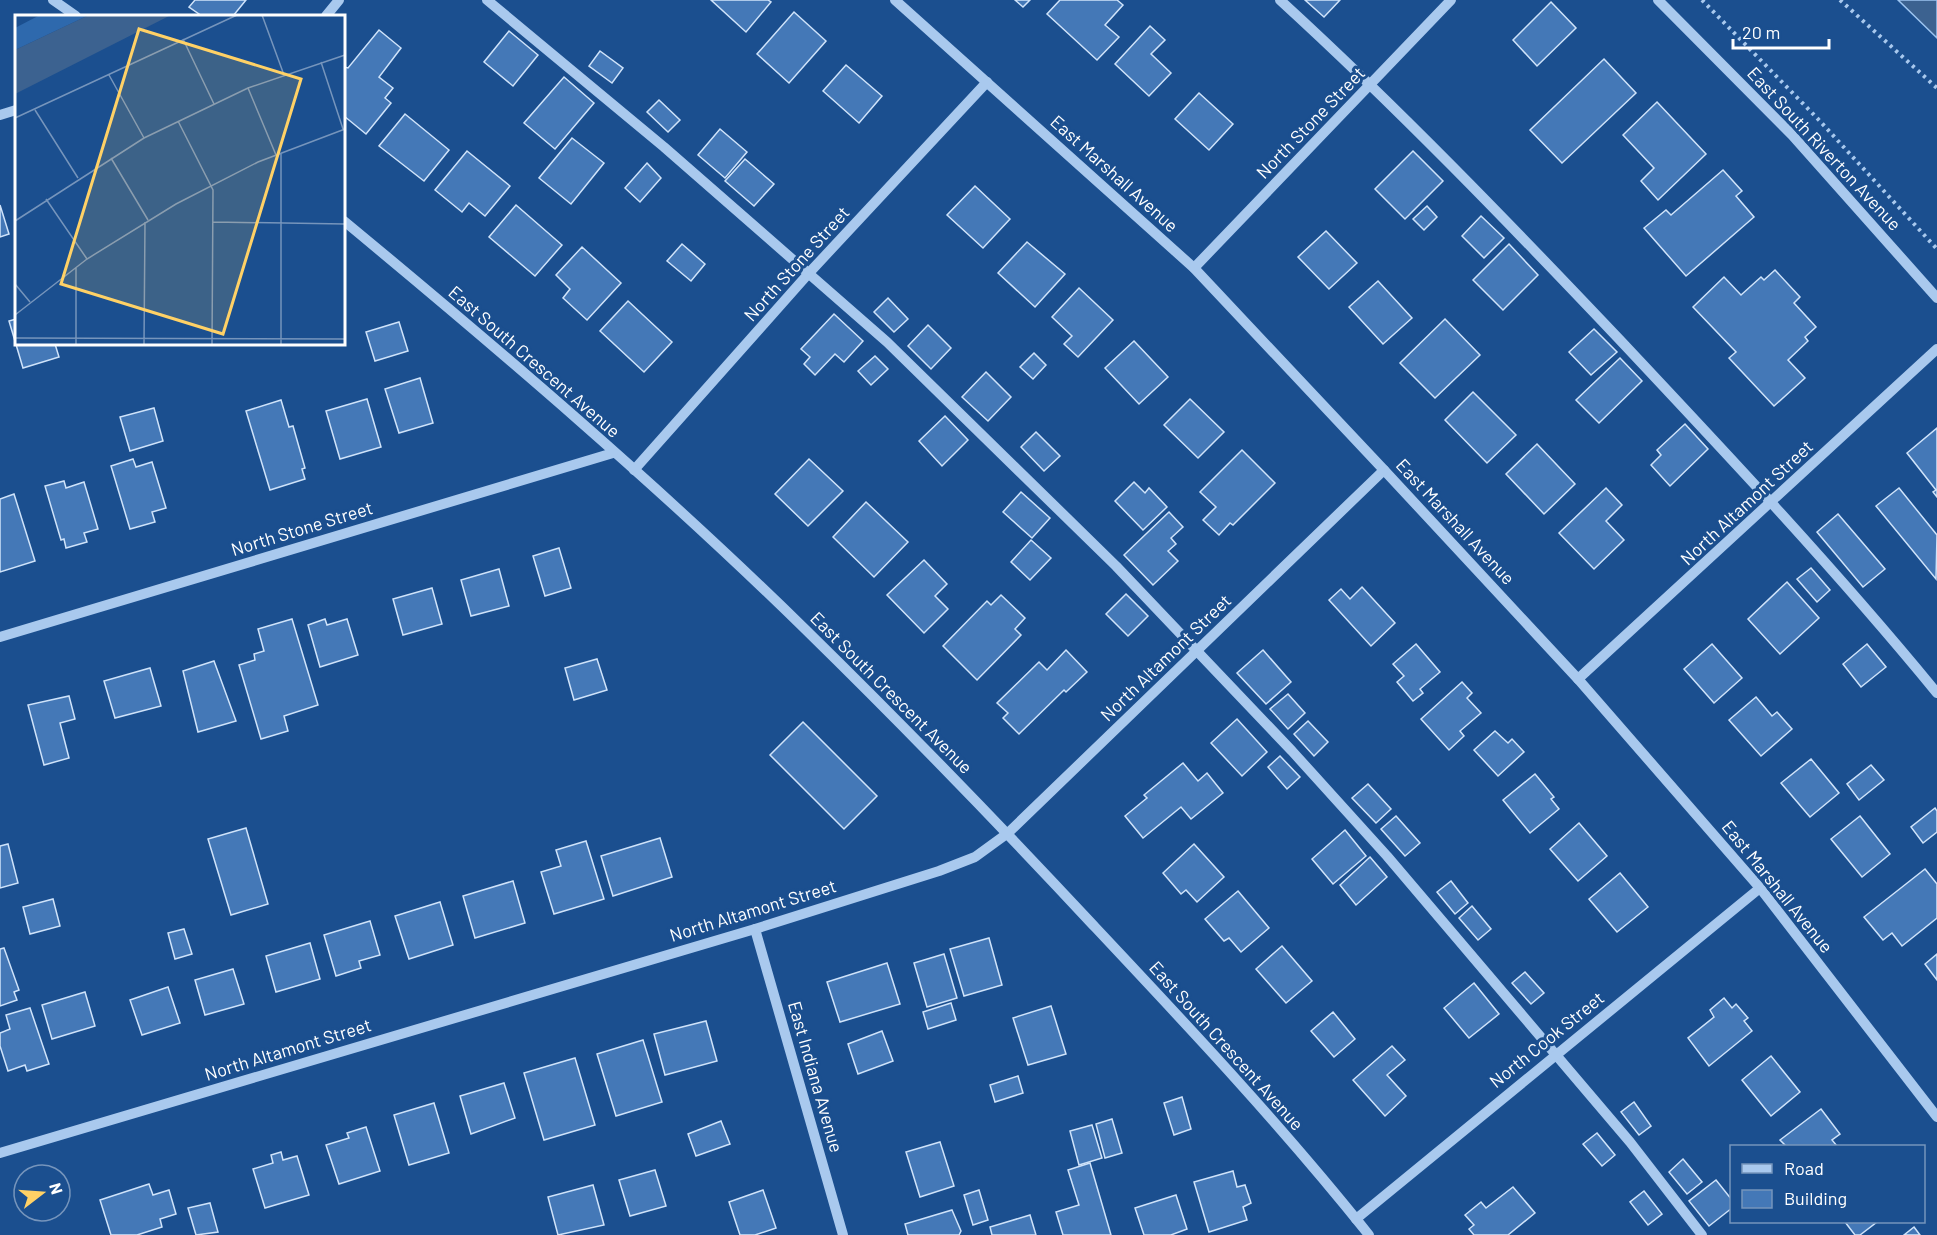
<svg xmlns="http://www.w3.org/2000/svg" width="1937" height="1235" viewBox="0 0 1937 1235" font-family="Barlow,sans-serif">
<rect width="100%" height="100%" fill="#1b4f8f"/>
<!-- water -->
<path fill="#3c6290" stroke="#9cc4f0" stroke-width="1.5" d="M1898 0H1937V38Z"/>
<!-- building -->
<g fill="#4478b7" stroke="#cfe3fa" stroke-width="1.5">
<path d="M195 0H246L233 16H202L189 7Z"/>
<path d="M711 0H768L771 2 746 32Z"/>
<path d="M1015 0H1030L1023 7Z"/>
<path d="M1060 0H1117L1123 5 1105 25 1119 37 1097 60 1047 14Z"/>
<path d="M1305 0H1340L1324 17Z"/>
<path d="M1551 2 1576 28 1537 66 1513 40Z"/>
<path d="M794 12 826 41 789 83 757 54Z"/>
<path d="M1150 26 1165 40 1151 54 1171 73 1149 96 1115 64Z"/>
<path d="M379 30 401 48 379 77 393 88 385 98 391 103 366 134 344 116V67L348 68Z"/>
<path d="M509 31 538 55 513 86 484 62Z"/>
<path d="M600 51 623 68 612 83 589 66Z"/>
<path d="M1604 59 1636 93 1562 163 1530 130Z"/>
<path d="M846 65 882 96 859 123 823 91Z"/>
<path d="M564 77 594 103 555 149 524 123Z"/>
<path d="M1199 93 1233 124 1209 150 1175 119Z"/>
<path d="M659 100 680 120 668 132 647 112Z"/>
<path d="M1657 102 1706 154 1658 200 1641 181 1654 168 1623 135Z"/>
<path d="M405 114 449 150 424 181 379 146Z"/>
<path d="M720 129 747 152 725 178 698 155Z"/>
<path d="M572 138 604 163 571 204 539 178Z"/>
<path d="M467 151 510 186 485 216 469 203 462 212 435 190Z"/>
<path d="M1413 151 1443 181 1405 219 1375 189Z"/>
<path d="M745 159 774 184 754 206 725 181Z"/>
<path d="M647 163 661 178 640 202 625 188Z"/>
<path d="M1723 170 1742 191 1736 196 1754 217 1686 276 1644 228 1666 210 1671 215Z"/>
<path d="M975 186 1010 219 983 248 947 215Z"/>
<path d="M0 205 9 234 0 237Z"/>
<path d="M516 205 562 245 535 276 489 237Z"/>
<path d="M1427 206 1437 217 1424 230 1413 219Z"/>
<path d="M1481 216 1504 238 1484 258 1462 236Z"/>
<path d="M1326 231 1357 263 1329 289 1298 257Z"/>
<path d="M1027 242 1065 274 1035 307 998 273Z"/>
<path d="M682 244 705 264 691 281 667 261Z"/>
<path d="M1509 244 1538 275 1503 310 1473 280Z"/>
<path d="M582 247 621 283 587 320 563 298 570 289 556 275Z"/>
<path d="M1775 270 1800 297 1794 303 1816 327 1805 337 1808 341 1788 360 1805 378 1774 406 1729 358 1736 352 1693 307 1724 277 1741 295 1761 277 1764 280Z"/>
<path d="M1378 281 1412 318 1383 344 1349 307Z"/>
<path d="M1079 288 1113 320 1078 357 1064 344 1072 336 1052 317Z"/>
<path d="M888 298 908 319 894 332 874 312Z"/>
<path d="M628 301 672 342 644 372 600 331Z"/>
<path d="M834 314 863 341 844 362 835 354 815 375 804 364 810 357 801 349Z"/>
<path d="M16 319V344H55L59 357 23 368 9 321Z"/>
<path d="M1445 319 1480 355 1435 398 1400 363Z"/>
<path d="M399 322 408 351 375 361 366 332Z"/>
<path d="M928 325 951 348 931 369 908 346Z"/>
<path d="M1594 329 1617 352 1591 375 1569 352Z"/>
<path d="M1134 341 1168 377 1139 404 1105 368Z"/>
<path d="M1034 353 1046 365 1033 379 1020 367Z"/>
<path d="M875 356 888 369 871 385 858 371Z"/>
<path d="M1620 358 1642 381 1599 423 1576 400Z"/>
<path d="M986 372 1011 397 988 421 962 397Z"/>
<path d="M420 378 433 423 399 433 385 389Z"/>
<path d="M1473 392 1516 435 1487 463 1445 420Z"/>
<path d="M367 399 381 447 340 459 326 411Z"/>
<path d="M1190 399 1224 432 1198 458 1164 425Z"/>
<path d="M281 400 289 427 293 426 305 468 302 469 305 479 270 490 246 411Z"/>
<path d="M154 408 163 441 130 451 120 417Z"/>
<path d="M945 416 968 440 942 466 919 441Z"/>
<path d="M1685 424 1708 449 1670 486 1651 465 1661 455 1657 450Z"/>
<path d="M1937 428V497L1933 492 1936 490 1907 453Z"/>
<path d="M1036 432 1060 456 1044 471 1021 447Z"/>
<path d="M1537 444 1575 484 1544 514 1506 474Z"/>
<path d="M1242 450 1275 483 1233 525 1230 523 1219 535 1203 520 1216 507 1200 492Z"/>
<path d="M133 459 136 467 152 462 166 508 152 512 155 522 130 529 111 466Z"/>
<path d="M809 459 843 491 808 526 775 494Z"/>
<path d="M64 481 66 488 84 482 98 529 84 533 87 542 66 548 64 539 61 540 45 486Z"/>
<path d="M1134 482 1145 493 1149 488 1167 507 1143 530 1115 501Z"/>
<path d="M1606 488 1622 505 1606 521 1624 540 1594 569 1559 533Z"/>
<path d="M1899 488 1937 535 1936 579 1876 506Z"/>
<path d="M1021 492 1050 518 1032 538 1003 512Z"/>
<path d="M14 494 35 561 0 572V499Z"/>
<path d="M866 502 908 542 874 577 833 537Z"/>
<path d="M1169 512 1183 527 1171 538 1176 544 1168 551 1178 561 1153 585 1124 555Z"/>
<path d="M1838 514 1885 569 1863 587 1817 532Z"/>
<path d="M1031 540 1051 558 1030 580 1011 562Z"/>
<path d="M559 548 571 588 545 596 533 556Z"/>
<path d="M924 560 947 584 935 596 948 609 924 633 887 595Z"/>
<path d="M1811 568 1830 590 1817 602 1797 579Z"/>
<path d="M499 569 509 606 471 616 461 580Z"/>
<path d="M1787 582 1819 618 1780 654 1748 619Z"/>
<path d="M1362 587 1395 623 1371 646 1329 600 1341 589 1350 599Z"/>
<path d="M432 588 442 624 403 635 393 599Z"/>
<path d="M1126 594 1148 616 1128 636 1106 614Z"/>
<path d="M1001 595 1025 618 1015 629 1021 635 977 680 943 646 987 601 991 605Z"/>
<path d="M292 619 318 705 284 716 288 731 261 739 239 665 255 660 254 654 264 651 258 629Z"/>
<path d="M325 619 327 625 347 619 358 655 320 667 308 625Z"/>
<path d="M1416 644 1440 672 1420 689 1423 693 1413 701 1397 682 1404 676 1393 664Z"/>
<path d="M1712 644 1742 678 1714 703 1684 669Z"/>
<path d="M1867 644 1886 667 1861 687 1843 664Z"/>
<path d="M1066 650 1087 672 1066 692 1064 690 1019 734 1003 718 1008 713 997 703 1039 662 1047 670Z"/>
<path d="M1263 650 1291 682 1266 704 1237 673Z"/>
<path d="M597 659 607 690 574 700 565 668Z"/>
<path d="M214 661 236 721 198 732 183 671Z"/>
<path d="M150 668 161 706 115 718 104 681Z"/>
<path d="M1462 682 1472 693 1467 698 1481 713 1460 731 1464 736 1449 750 1421 719Z"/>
<path d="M1288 694 1305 713 1288 729 1270 709Z"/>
<path d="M69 696 75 719 60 723 69 758 44 765 28 705Z"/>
<path d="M1756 697 1772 716 1777 712 1792 729 1761 756 1729 720Z"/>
<path d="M1237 719 1267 752 1242 776 1211 743Z"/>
<path d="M1308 721 1328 742 1314 756 1294 734Z"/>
<path d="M803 722 877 796 844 829 770 755Z"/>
<path d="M1495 731 1508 743 1512 739 1524 752 1498 776 1474 750Z"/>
<path d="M1280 756 1300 777 1287 789 1268 767Z"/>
<path d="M1811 759 1839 793 1810 817 1781 783Z"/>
<path d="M1183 763 1198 781 1207 773 1223 793 1191 819 1181 807 1143 838 1125 816 1147 798 1144 795Z"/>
<path d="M1871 765 1884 780 1859 800 1847 784Z"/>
<path d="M1535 774 1554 797 1551 799 1559 809 1530 833 1503 800Z"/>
<path d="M1368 784 1391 809 1376 823 1352 798Z"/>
<path d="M1935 808 1937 811V832L1923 843 1911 827Z"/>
<path d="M1396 816 1420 843 1405 856 1381 829Z"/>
<path d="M1860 816 1890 854 1862 877 1831 839Z"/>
<path d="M1579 823 1607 856 1578 881 1550 849Z"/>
<path d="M246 828 268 904 231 915 208 839Z"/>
<path d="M1345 830 1366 856 1333 884 1312 859Z"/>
<path d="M660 838 672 877 613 896 601 856Z"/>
<path d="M586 841 604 899 554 914 541 872 561 866 556 850Z"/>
<path d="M8 844 18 883 0 888V846Z"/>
<path d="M1194 844 1224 877 1197 902 1186 890 1181 894 1163 873Z"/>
<path d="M1370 857 1387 877 1356 905 1340 885Z"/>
<path d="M1925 869 1937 884V918L1902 946 1892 933 1883 940 1864 917Z"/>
<path d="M1620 873 1648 907 1617 932 1589 899Z"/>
<path d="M513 881 525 923 475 938 463 896Z"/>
<path d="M1451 881 1468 903 1455 914 1437 892Z"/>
<path d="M1238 891 1269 928 1241 952 1229 938 1224 941 1205 919Z"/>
<path d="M53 899 60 926 30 934 23 907Z"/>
<path d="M440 902 453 945 409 959 395 916Z"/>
<path d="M1472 906 1491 929 1478 940 1459 918Z"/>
<path d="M370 921 380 955 359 961 361 968 336 976 324 935Z"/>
<path d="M184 929 192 954 175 959 168 933Z"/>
<path d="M989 938 1002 985 964 996 950 949Z"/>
<path d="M310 943 320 979 276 992 266 956Z"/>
<path d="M1282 946 1312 981 1286 1003 1256 969Z"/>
<path d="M4 948 19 990 14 992 17 1000 0 1006V949Z"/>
<path d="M944 954 957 998 927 1007 914 963Z"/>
<path d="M1937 954V980L1925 964Z"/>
<path d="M887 963 900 1004 840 1022 827 982Z"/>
<path d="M233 969 244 1004 205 1015 195 980Z"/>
<path d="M1525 972 1544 993 1531 1004 1512 983Z"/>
<path d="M1474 983 1499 1014 1469 1038 1444 1008Z"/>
<path d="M168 987 180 1023 142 1035 130 1000Z"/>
<path d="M85 992 95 1026 52 1039 42 1005Z"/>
<path d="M1724 998 1732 1008 1736 1004 1748 1018 1744 1021 1752 1031 1709 1066 1688 1038 1714 1017 1710 1010Z"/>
<path d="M951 1003 956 1020 928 1029 923 1012Z"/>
<path d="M1051 1006 1066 1054 1028 1065 1013 1018Z"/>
<path d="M30 1008 49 1064 27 1071 25 1065 8 1071 0 1046V1033L10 1029 6 1015Z"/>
<path d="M1333 1012 1355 1039 1334 1057 1311 1031Z"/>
<path d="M706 1021 717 1061 665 1075 654 1034Z"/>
<path d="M882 1031 893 1061 858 1074 848 1044Z"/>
<path d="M643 1040 662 1102 616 1116 597 1054Z"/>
<path d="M1392 1046 1405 1060 1387 1075 1406 1096 1385 1116 1353 1080Z"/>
<path d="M1771 1056 1800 1092 1771 1116 1742 1080Z"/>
<path d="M575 1058 595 1125 544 1140 524 1073Z"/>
<path d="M1018 1076 1023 1093 995 1102 990 1085Z"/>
<path d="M504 1083 515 1118 471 1134 460 1096Z"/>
<path d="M1182 1097 1191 1129 1174 1135 1164 1103Z"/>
<path d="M1634 1102 1651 1126 1639 1135 1621 1112Z"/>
<path d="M434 1103 449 1153 409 1165 394 1115Z"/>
<path d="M1821 1109 1840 1134 1832 1140 1837 1146H1786L1780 1140Z"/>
<path d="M1112 1119 1122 1153 1105 1158 1096 1124Z"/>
<path d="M721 1121 730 1144 696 1156 688 1134Z"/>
<path d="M1092 1125 1102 1158 1079 1165 1070 1131Z"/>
<path d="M366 1127 380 1171 339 1184 326 1145 349 1138 347 1133Z"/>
<path d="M1597 1133 1615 1155 1602 1166 1583 1144Z"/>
<path d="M940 1142 954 1186 920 1197 906 1152Z"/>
<path d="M281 1152 283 1160 297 1156 309 1195 265 1208 253 1169 273 1163 271 1155Z"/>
<path d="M1683 1159 1702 1182 1687 1194 1669 1172Z"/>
<path d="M1090 1163 1111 1235H1063L1056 1212 1079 1205 1068 1170Z"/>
<path d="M655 1170 666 1206 630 1216 619 1180Z"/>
<path d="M1233 1171 1237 1187 1245 1185 1251 1203 1243 1207 1247 1220 1209 1232 1194 1182Z"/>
<path d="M1716 1180 1732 1200V1208L1709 1226 1689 1201Z"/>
<path d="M149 1184 153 1195 169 1190 176 1214 160 1219 162 1227 137 1235H111L100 1200Z"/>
<path d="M593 1185 604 1225 558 1235 548 1197Z"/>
<path d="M1513 1187 1535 1213 1508 1235H1474L1469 1229 1474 1225 1465 1215 1481 1202 1486 1208Z"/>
<path d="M763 1190 776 1228 755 1235H740L729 1202Z"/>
<path d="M979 1190 988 1220 973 1225 964 1195Z"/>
<path d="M1644 1191 1662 1214 1648 1225 1630 1202Z"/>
<path d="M1176 1195 1187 1229 1171 1235H1144L1135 1208Z"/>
<path d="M210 1203 218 1232 196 1235 188 1208Z"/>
<path d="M952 1210 961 1231 959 1235H908L905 1224Z"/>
<path d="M1030 1215 1036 1235H992L990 1227Z"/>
<path d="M1845 1222H1877L1860 1235H1855Z"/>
<path d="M1914 1227 1920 1235H1904Z"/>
</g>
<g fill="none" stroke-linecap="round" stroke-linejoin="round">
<!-- path -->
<g stroke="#a9c9ee" stroke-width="4" stroke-dasharray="3 4.5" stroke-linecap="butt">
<path d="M1702 0 1818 119 1937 249"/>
<path d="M1840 0 1937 88"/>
</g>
<!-- minor -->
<g stroke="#a9c9ee" stroke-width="10">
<path d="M53 0 76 16"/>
<path d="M487 0 664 147 887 342 1116 566 1292 751 1387 856 1630 1142 1702 1235"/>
<path d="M895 0 1194 268 1384 470 1578 679 1760 888 1937 1117"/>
<path d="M1280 0C1398 108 1509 223 1619 339 1728 455 1836 570 1937 693"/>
<path d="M1658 0 1792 135 1937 298"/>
<path d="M326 16 339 0"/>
<path d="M0 115 16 110"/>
<path d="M344 221C501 351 659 486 805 629 904 726 1000 825 1094 926 1188 1026 1283 1127 1369 1235"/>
<path d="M1194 268 1451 0"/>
<path d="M634 470 809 273 987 82"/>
<path d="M0 637 613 453"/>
<path d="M1578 679 1937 349"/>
<path d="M755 929 843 1235"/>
<path d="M0 1153 755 929 939 871 975 857 1008 833 1384 470"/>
<path d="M1356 1219 1760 888"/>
</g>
</g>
<g text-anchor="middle" stroke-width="6" stroke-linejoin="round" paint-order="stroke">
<!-- street labels -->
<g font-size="18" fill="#fff" stroke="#1b4f8f">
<text transform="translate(1311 123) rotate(-46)" y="6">North Stone Street</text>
<text transform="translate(1824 149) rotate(47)" y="6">East South Riverton Avenue</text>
<text transform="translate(1114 174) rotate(42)" y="6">East Marshall Avenue</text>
<text transform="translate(797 264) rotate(-48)" y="6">North Stone Street</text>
<text transform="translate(534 362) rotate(41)" y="6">East South Crescent Avenue</text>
<text transform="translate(1747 503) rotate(-43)" y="6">North Altamont Street</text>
<text transform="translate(1455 522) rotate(47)" y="6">East Marshall Avenue</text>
<text transform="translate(302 529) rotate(-17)" y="6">North Stone Street</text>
<text transform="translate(1166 658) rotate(-44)" y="6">North Altamont Street</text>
<text transform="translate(891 693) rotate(45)" y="6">East South Crescent Avenue</text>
<text transform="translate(1777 887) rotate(51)" y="6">East Marshall Avenue</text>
<text transform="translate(753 911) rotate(-17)" y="6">North Altamont Street</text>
<text transform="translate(1547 1040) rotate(-39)" y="6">North Cook Street</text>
<text transform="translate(1226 1046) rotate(48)" y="6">East South Crescent Avenue</text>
<text transform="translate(288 1050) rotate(-17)" y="6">North Altamont Street</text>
<text transform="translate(815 1077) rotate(74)" y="6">East Indiana Avenue</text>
</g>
</g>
<!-- overview -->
<g transform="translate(15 15)">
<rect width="330" height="330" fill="#1b4f8f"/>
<path d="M25 0H74L0 35V13Z" fill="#2e69ad"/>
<path d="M74 0H156L0 79V35Z" fill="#3c6290"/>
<path fill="none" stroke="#7695bc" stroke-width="1.5" d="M247 0 269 60M168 24 199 89M306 47 328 114M94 60 129 123M233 73 261 140M20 95 63 163M0 103 222 0M163 106 198 175 197 330M96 143 133 205M31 184 72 244M0 206 129 123 233 73 330 40M198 207 330 209M0 269 15 287M0 300 72 244 161 189 243 147 330 114M0 323 330 324M61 330V252M129 330 130 207M266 330V138"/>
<path fill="#ffd166" fill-opacity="0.15" stroke="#ffd166" stroke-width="3" d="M124 14 286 64 208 319 46 269Z"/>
<rect width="330" height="330" fill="none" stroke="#fff" stroke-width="3"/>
</g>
<!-- legend -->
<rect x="1730" y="1145" width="195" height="78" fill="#1b4f8f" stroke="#7695bc" stroke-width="1.5"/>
<rect x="1742" y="1164" width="30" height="9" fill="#a9c9ee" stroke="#7695bc" stroke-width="1.5"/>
<text x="1784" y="1175" font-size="18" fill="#ffffff">Road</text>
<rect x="1742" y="1190" width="30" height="18" fill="#4478b7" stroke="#7695bc" stroke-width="1.5"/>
<text x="1784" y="1205" font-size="18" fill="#ffffff">Building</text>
<!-- north arrow -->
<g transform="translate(42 1193) rotate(73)"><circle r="28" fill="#1b4f8f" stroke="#7695bc" stroke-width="1.5"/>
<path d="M0-4.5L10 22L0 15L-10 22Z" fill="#ffd166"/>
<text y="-9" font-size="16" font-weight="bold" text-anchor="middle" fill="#ffffff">N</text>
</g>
<!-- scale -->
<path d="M1733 39v9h96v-9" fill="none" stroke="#ffffff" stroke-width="3"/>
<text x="1742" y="39" font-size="18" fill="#ffffff" stroke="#1b4f8f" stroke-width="4.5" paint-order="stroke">20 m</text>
</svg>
